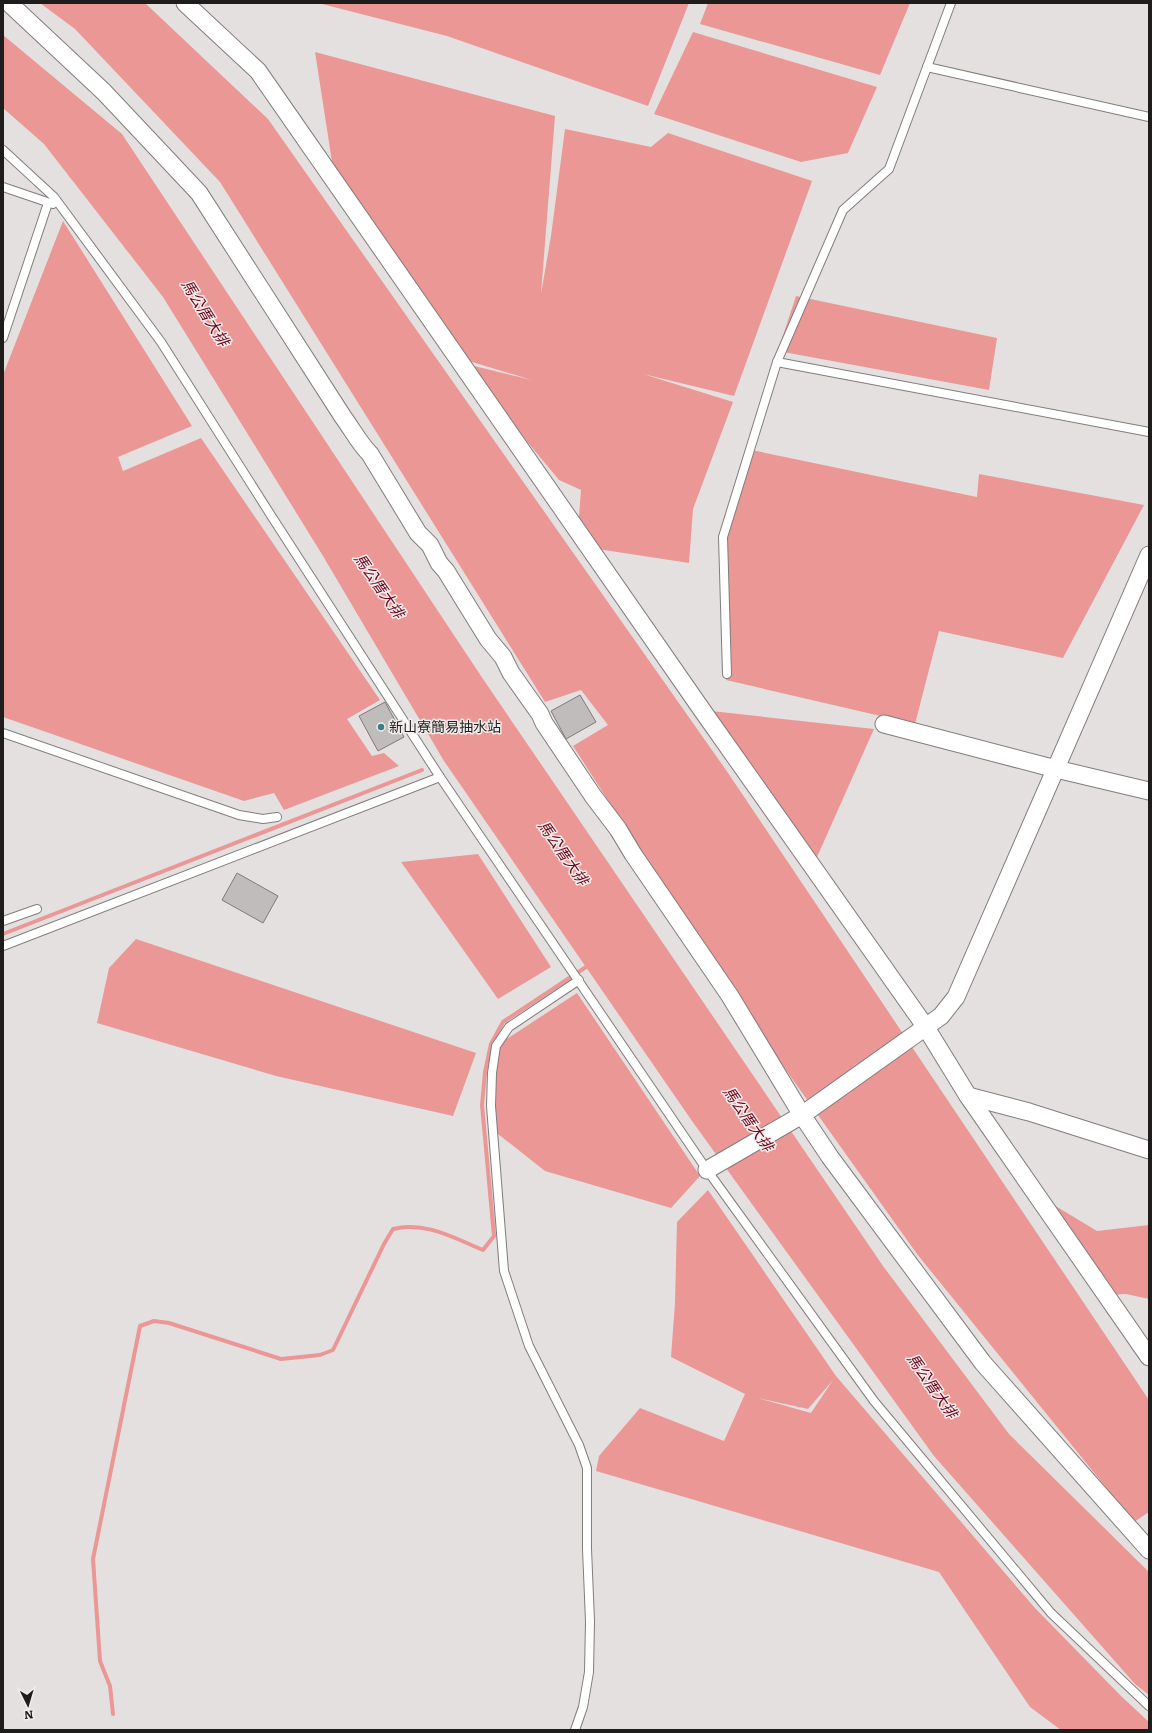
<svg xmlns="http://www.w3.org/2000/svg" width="1152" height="1733" viewBox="0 0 1152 1733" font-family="Literata,'Noto Sans TC',serif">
<rect width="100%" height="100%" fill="#e5e0e0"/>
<!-- water -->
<g fill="#eb9795" fill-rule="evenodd">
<path d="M40 3H145L268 119 726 770 1149 1400V1512L1134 1522 917 1254 741 1007 573 746 608 725 581 690 545 702 220 182 75 29Z"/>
<path d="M318 3H689L648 106 447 36Z"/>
<path d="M708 3H910L880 75 700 24Z"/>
<path d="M693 32 877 87 848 153 801 162 654 114Z"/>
<path d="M3 35 122 134 481 676 883 1266 1009 1434 1149 1572V1695L1135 1684 934 1456 692 1121 444 761 323 556 163 297 44 144 3 108Z"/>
<path d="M315 52 555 116 541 294 551 236 565 129 651 147 668 133 812 181 734 396 643 374 733 402 693 509 689 563 591 548 578 529 581 490 559 480 462 363 532 380 462 359 333 168Z"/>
<path d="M63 221 192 426 118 457 123 471 201 438 380 700 347 719 372 756 384 753 399 766 284 810 274 793 244 801 3 717V375Z"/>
<path d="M796 296 997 338 989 390 778 351Z"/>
<path d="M747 449 977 497 979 474 1144 505 1063 658 939 631 915 724 726 680 719 535Z"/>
<path d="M702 710 874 729 813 866Z"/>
<path d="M478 854 551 967 498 999 401 862Z"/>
<path d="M136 939 476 1053 453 1116 276 1076 97 1023 109 968Z"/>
<path d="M577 993 700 1176 671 1208 545 1171 493 1130 496 1046Z"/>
<path d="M708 1190 836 1376 1034 1607 1121 1696 1149 1722V1730H1061L1030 1707 939 1572 596 1471 599 1456 640 1408 724 1441 745 1394 671 1357 675 1303 677 1222ZM833 1380 811 1413 758 1398 808 1409Z"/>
<path d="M1034 1193 1097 1231 1149 1225V1299L1126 1294 1106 1295Z"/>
</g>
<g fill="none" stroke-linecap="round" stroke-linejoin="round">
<!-- stream -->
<g stroke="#eb9795" stroke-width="4">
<path d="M3 934 422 770"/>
<path d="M113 1714 110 1686 100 1661 93 1559 140 1326 154 1321 169 1323 281 1359 320 1355 333 1350 384 1244 393 1229C425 1221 454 1238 483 1250L494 1236 482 1105 485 1072 491 1044 503 1022 589 965"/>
</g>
</g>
<!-- building -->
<g fill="#c0bcbc" stroke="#7f7a7a">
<path d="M580 695 596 722 566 739 551 711Z"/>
<path d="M385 702 404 737 378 751 359 716Z"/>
<path d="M237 873 278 896 263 923 222 900Z"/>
</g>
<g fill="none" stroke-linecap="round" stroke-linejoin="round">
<!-- lane casing -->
<g stroke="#827d7d" stroke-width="10">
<g id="lane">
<path d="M927 67 1149 117"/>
<path d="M3 150 54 197 161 342 272 517 440 777 707 1170 874 1401 1051 1613 1149 1706"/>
<path d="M3 187 53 204"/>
<path d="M3 338 48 203"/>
<path d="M777 362 1149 432"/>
<path d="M727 674 723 537 777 362 843 210 889 169 951 3"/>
<path d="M3 733 239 815 263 819 277 817"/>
<path d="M3 921 37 909"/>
<path d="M3 946 440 777"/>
<path d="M575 1730 583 1707 589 1672 590 1621 587 1549V1468L579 1445 529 1346 504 1271 491 1106 492 1073 496 1046 509 1027 579 980"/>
</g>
</g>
<!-- street casing -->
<g stroke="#827d7d" stroke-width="19">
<g id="street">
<path d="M9 3 104 92 199 193 343 417C352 429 359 443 370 454L418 533 430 545 439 563 446 571 488 639 503 657 511 673 540 714 544 723 593 796 618 829 633 854 730 996 802 1115 830 1157 983 1363 1149 1550"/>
<path d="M185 3 258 71 702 710 925 1026 968 1096 1149 1357"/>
<path d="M884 724 1056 769 1149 791"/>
<path d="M968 1096 1029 1112 1149 1150"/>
<path d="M707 1170 802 1115 941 1016 956 997 1149 555"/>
</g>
</g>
<!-- lane -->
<use href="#lane" stroke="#fff" stroke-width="8"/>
<!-- street -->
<use href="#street" stroke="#fff" stroke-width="17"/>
</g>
<!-- markers -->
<circle fill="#388185" stroke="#f2eded" stroke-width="1.5" cx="381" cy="727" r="4"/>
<g text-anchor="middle" stroke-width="3" stroke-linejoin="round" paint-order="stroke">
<!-- poi labels -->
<g font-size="14" fill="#1e1d1c" stroke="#f2eded" text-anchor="start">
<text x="389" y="732">新山寮簡易抽水站</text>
</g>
<!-- water labels -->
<g font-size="15" font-style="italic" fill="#6c0517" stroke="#f2eded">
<text transform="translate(205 313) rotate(58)" y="5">馬公厝大排</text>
<text transform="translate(379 586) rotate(55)" y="5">馬公厝大排</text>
<text transform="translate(563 853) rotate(55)" y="5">馬公厝大排</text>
<text transform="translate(748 1119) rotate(55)" y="5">馬公厝大排</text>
<text transform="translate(932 1386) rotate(55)" y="5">馬公厝大排</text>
</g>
</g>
<!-- border -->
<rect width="1152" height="1733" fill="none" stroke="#1e1d1c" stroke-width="8"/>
<!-- north arrow -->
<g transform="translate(28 1705) rotate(175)" stroke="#f2eded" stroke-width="3" paint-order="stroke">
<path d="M0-3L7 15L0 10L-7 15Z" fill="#1e1d1c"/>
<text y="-6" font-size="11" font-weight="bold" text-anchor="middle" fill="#1e1d1c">N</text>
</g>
</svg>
